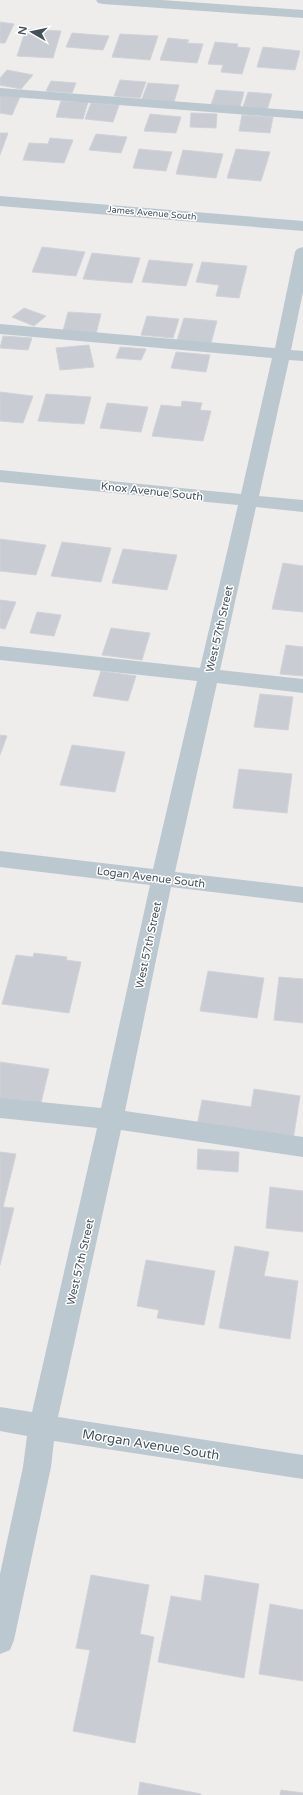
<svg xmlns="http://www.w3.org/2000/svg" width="303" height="1795" viewBox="0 0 303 1795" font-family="'Varela Round',sans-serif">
<rect width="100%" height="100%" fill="#efecec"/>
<!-- building -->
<g fill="#c9ccd2" stroke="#d0d3d8">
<path d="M0 22 14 24 5 43H0Z"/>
<path d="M26 29 61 31 53 58 17 56Z"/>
<path d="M72 33 109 36 103 50 66 47Z"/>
<path d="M120 34 158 36 150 60 112 57Z"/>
<path d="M168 38 189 40 187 43 203 44 197 63 160 60Z"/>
<path d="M215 42 238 44 237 47 250 48 242 74 221 72 223 65 208 64Z"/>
<path d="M263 47 300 51 295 70 257 67Z"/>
<path d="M7 70 33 75 21 89 0 85V78Z"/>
<path d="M120 80 146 82 140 98 114 96Z"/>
<path d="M51 81 76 83 72 93 46 91Z"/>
<path d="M148 83 179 85 174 102 142 99Z"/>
<path d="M216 90 244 92 240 107 211 105Z"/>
<path d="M248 92 272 94 267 110 243 107Z"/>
<path d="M0 95 20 97 12 115 0 113Z"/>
<path d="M61 101 88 102 83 119 56 117Z"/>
<path d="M91 103 119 105 113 122 85 119Z"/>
<path d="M191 113 217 114 216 128 190 127Z"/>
<path d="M150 114 181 117 176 133 144 131Z"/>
<path d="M242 115 273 117 270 133 239 131Z"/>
<path d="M0 133H8L0 155Z"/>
<path d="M96 134 127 137 121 153 89 150Z"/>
<path d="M50 138 73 140 64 163 23 160 29 143 48 144Z"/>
<path d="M139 149 172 152 166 171 133 168Z"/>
<path d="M236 149 270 152 261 181 227 178Z"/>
<path d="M183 150 223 154 216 178 176 174Z"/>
<path d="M42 247 85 252 76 276 32 272Z"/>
<path d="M92 253 140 258 132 283 83 279Z"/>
<path d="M149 260 193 264 186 286 142 282Z"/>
<path d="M202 262 247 266 239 298 216 296 219 285 196 282Z"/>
<path d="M24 308 46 316 34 326 12 317Z"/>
<path d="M68 312 101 314 96 334 63 331Z"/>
<path d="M147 316 179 319 173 338 141 335Z"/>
<path d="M184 318 217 321 211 343 177 340Z"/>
<path d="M3 336 32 338 28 350 0 348Z"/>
<path d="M89 345 94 367 60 370 56 348Z"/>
<path d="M120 347 146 349 141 360 116 358Z"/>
<path d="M176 352 210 355 206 372 171 368Z"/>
<path d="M0 392 33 396 23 423 0 421Z"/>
<path d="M46 394 91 397 84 424 38 421Z"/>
<path d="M182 401 202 403 200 410 211 411 203 441 152 436 161 405 181 407Z"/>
<path d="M107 403 148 407 141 432 100 428Z"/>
<path d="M0 539 46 545 36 575 0 571Z"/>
<path d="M62 542 111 548 101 582 51 576Z"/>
<path d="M123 549 177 555 167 590 112 583Z"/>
<path d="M283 563 303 566V612L272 609Z"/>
<path d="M0 600 16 602 5 629 0 628Z"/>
<path d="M37 612 61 615 54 636 30 633Z"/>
<path d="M111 628 150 633 142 660 102 655Z"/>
<path d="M286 645 303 647V676L280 674Z"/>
<path d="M101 671 136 676 128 701 93 696Z"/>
<path d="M260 694 293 697 288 730 254 727Z"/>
<path d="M0 735 7 736 0 755Z"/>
<path d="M72 745 125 752 115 792 60 785Z"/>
<path d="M239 769 292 774 287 813 233 808Z"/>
<path d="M34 953 67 957 66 960 81 962 69 1013 2 1004 16 955 33 957Z"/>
<path d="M208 971 264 978 257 1018 200 1011Z"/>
<path d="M279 977 303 979V1023L274 1020Z"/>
<path d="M0 1062 49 1069 40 1107 0 1102Z"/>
<path d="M254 1089 300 1096 293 1140 197 1126 202 1100 251 1107Z"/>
<path d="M198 1149 239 1152 238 1172 197 1169Z"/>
<path d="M0 1152 16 1154 3 1207 14 1208 0 1265Z"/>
<path d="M270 1187 303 1191V1232L266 1228Z"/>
<path d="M235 1246 269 1252 264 1276 298 1281 290 1339 219 1328Z"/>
<path d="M146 1260 215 1271 204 1325 157 1318 159 1310 137 1306Z"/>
<path d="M91 1575 149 1585 140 1634 154 1637 135 1743 73 1731 90 1650 76 1648Z"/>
<path d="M205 1575 259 1584 244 1678 158 1662 171 1596 201 1601Z"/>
<path d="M270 1604 303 1610V1681L259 1674Z"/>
<path d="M140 1782 201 1794V1795H138Z"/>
<path d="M281 1790 303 1793V1795H280Z"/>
</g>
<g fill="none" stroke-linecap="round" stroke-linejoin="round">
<!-- minor -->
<g fill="#bcc8d0" fill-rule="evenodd">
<path d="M96 0H162L303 10V18L103 4 98 3Z"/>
<path d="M0 88 303 111V119L0 96Z"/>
<path d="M0 196 303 221V231L0 206Z"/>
<path d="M303 247V292L291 350 303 351V361L289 360 259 496 303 500V512L256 507 220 670 303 679V693L217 683 175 872 303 887V903L171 887 125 1111 303 1137V1157L121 1130 58 1417 303 1455V1479L54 1441 51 1467 14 1640 10 1650 0 1654V1574L23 1467 27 1436 0 1431V1407L32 1412 97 1128 0 1118V1098L101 1108 150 885 0 867V851L153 869 197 681 0 660V646L200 668 238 505 0 482V470L241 494 272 358 0 334V324L275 348 295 252 297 249Z"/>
</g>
</g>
<g text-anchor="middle" stroke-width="3" stroke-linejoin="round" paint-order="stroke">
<!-- far-street labels -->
<g font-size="9" fill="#44515a" stroke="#fff">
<text transform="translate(152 213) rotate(5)" y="3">James Avenue South</text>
</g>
<!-- street labels -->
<g font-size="11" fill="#44515a" stroke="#fff">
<text transform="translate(152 491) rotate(6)" y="4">Knox Avenue South</text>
<text transform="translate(219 629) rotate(-77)" y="4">West 57th Street</text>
<text transform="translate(151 877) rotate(7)" y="4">Logan Avenue South</text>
<text transform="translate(148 945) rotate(-78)" y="4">West 57th Street</text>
<text transform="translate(80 1262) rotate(-77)" y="4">West 57th Street</text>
</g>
<!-- near-street labels -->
<g font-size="13" fill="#44515a" stroke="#fff">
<text transform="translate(151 1444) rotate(9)" y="5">Morgan Avenue South</text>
</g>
</g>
<!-- north arrow -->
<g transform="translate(32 32) rotate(279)" stroke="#ffffff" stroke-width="3" paint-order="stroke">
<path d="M0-3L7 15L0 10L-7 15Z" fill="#44515a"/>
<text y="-6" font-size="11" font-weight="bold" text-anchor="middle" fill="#44515a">N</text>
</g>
</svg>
